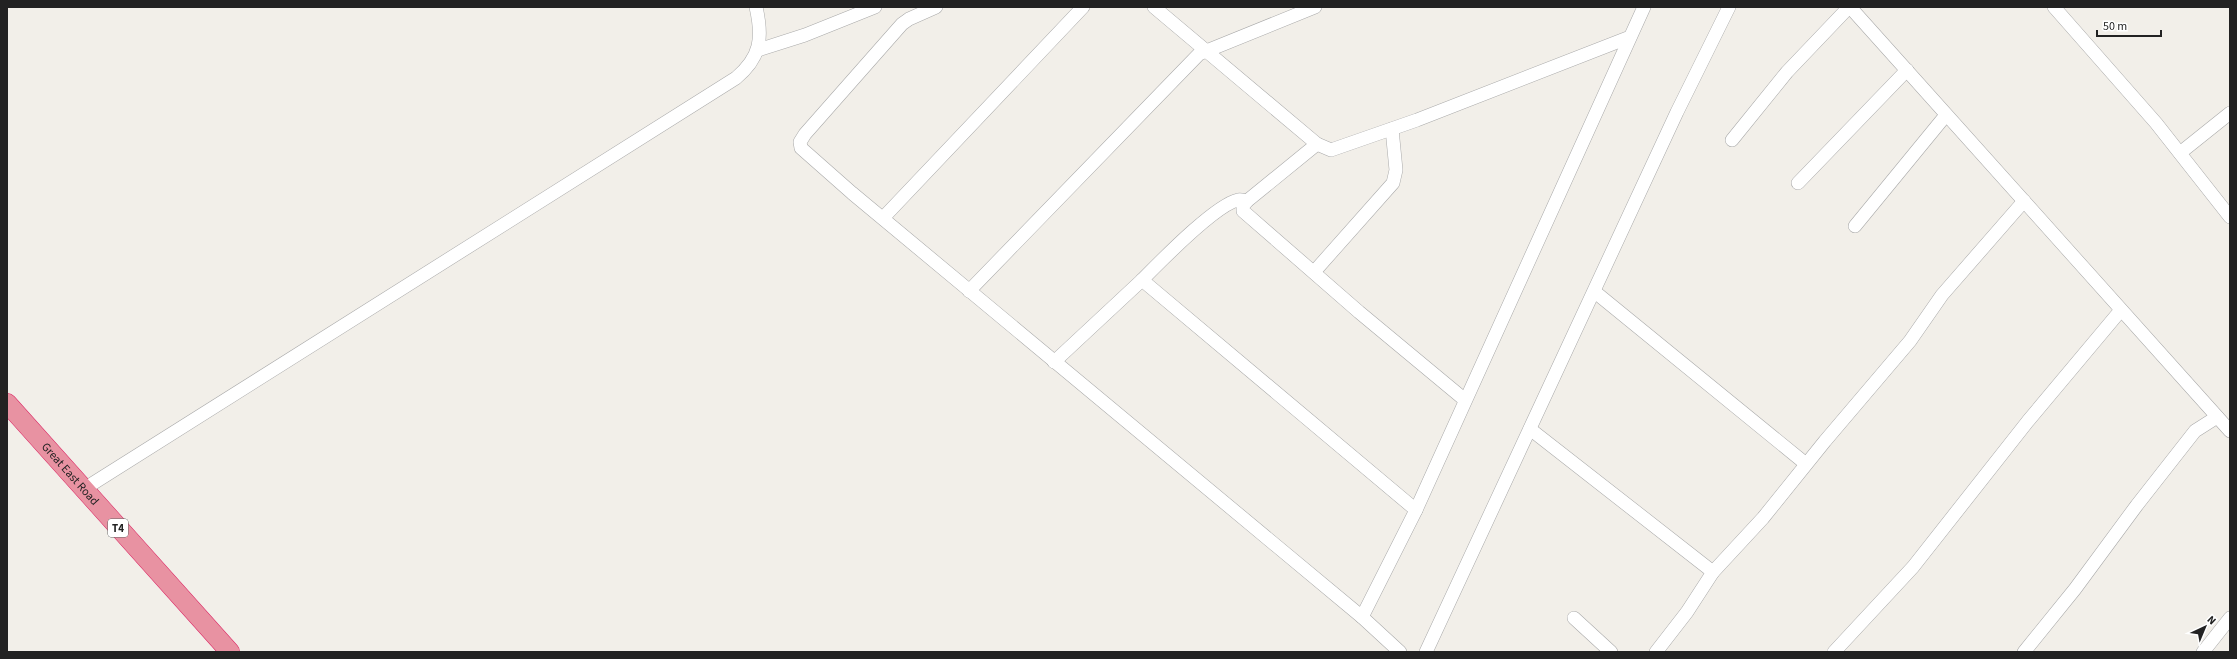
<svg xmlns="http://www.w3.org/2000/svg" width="2237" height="659" viewBox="0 0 2237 659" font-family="'Source Sans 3',sans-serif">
<rect width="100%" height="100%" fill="#f2efe9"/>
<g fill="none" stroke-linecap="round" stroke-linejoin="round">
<!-- minor casing -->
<g stroke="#a9a9a9" stroke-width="14">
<g id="minor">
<path d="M936 7 909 19 902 24 805 134 800 142 801 148 852 193 1362 617 1400 652"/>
<path d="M1154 7 1317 144 1331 150 1417 120 1630 37"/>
<path d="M1850 7 2230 431"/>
<path d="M2054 7 2156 123 2230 217"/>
<path d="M758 50 805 35 875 7"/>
<path d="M1732 140 1787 72 1849 7"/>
<path d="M1317 144 1247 201 1243 206V211L1359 312 1465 400"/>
<path d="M2180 153 2230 113"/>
<path d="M1798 183 1907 70"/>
<path d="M883 218 1083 7"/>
<path d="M1855 226 1946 115"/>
<path d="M1314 272 1393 183 1396 170 1392 129"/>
<path d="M1142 280C1160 262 1215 205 1238 200 1241 199 1244 201 1247 201"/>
<path d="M969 291 1199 54 1315 7"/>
<path d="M1595 292 1806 464"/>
<path d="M1054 362 1142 280 1416 510"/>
<path d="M1530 429 1713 572"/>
<path d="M84 489 736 78C761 57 763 38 756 7"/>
<path d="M1362 617 1416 510 1644 7"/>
<path d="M1574 618 1611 652"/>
<path d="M1426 652 1677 112 1729 7"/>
<path d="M1656 652 1687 612 1713 572 1763 518 1825 441 1910 341 1942 295 2024 201"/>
<path d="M1834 652 1913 567 2028 421 2121 310"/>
<path d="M2024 652 2075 589 2137 505 2195 431 2217 417"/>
<path d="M2203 652 2230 618"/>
</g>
</g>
<!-- highway casing -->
<g stroke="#dc2a67" stroke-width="20">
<g id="highway">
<path id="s1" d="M7 403 230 652"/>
</g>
</g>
<!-- minor -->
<use href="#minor" stroke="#fff" stroke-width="13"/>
<!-- highway -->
<use href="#highway" stroke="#e892a2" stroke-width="19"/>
</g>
<g text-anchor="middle" stroke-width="3" stroke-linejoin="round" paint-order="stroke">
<!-- shield labels -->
<rect fill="#fff" stroke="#646464" stroke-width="1" x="108" y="519" width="20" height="18" rx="3"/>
<g font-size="11" font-weight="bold" fill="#222">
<text x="118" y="532">T4</text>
</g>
<!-- street labels -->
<g font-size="12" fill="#222" stroke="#fff">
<text dy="4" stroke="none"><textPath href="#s1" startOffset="95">Great East Road</textPath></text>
</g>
</g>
<!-- border -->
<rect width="2237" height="659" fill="none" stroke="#222222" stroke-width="16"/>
<!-- north arrow -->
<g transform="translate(2205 627) rotate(44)" stroke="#ffffff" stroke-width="3" paint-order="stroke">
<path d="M0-3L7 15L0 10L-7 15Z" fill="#222222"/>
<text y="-6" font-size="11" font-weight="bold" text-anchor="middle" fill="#222222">N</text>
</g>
<!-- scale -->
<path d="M2097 30v6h64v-6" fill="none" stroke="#222222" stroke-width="2"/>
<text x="2103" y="30" font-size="12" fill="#222222" stroke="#ffffff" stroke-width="3" paint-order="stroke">50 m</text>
</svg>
